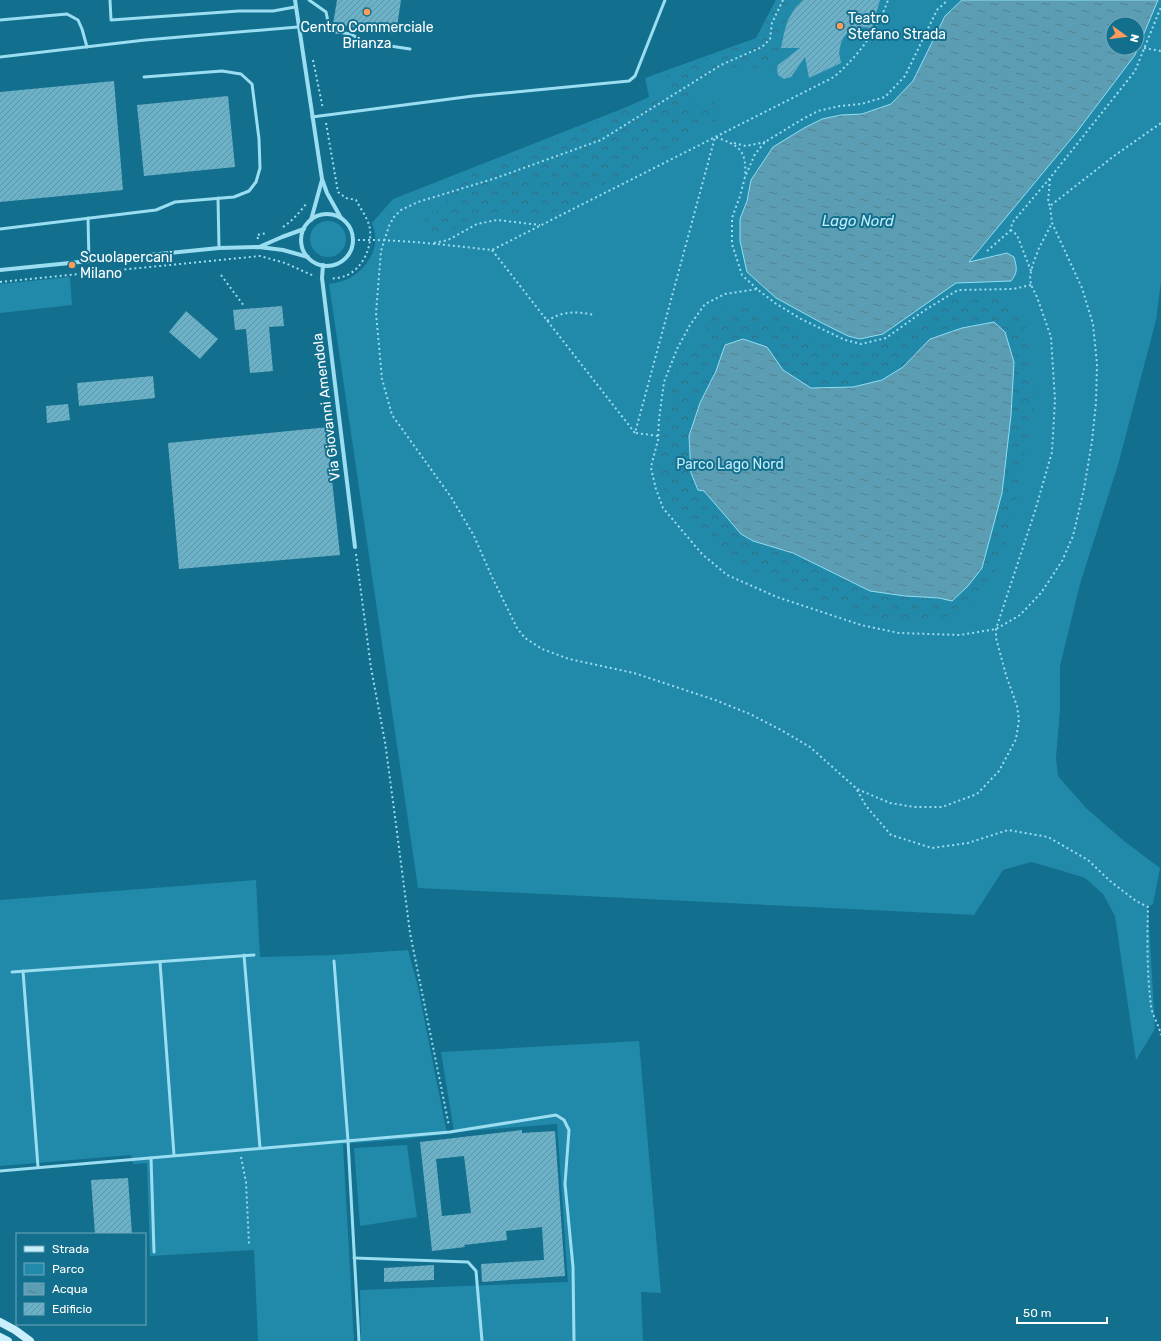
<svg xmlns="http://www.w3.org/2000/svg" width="1161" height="1341" viewBox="0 0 1161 1341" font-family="Rubik,sans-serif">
<defs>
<pattern id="forest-crowns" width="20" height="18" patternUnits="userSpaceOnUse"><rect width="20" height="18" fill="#218aab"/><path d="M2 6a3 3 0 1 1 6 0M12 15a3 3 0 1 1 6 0" fill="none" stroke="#327185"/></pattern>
<pattern id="water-ripples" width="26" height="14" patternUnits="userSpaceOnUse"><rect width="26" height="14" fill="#5b9eb3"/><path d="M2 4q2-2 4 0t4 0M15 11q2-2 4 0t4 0" fill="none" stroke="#56818f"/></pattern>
<pattern id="building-hatch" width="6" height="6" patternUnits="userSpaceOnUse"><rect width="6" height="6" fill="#6bb2c9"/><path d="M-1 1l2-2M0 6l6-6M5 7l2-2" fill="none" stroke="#6293a4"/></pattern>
</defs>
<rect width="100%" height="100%" fill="#126f8d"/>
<!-- green -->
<g fill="#218aab" fill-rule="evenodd">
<path d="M776 0H1161V282L1156 320 1118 465 1080 584 1060 666V710L1056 758 1058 776 1086 808 1124 841 1160 868 1153 904 1148 907 1155 1029 1136 1060 1115 916 1103 894 1085 878 1056 869 1031 862 1003 870 974 915 418 888 329 284C334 283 340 282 345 280 361 274 378 254 375 235 375 231 373 227 372 223L393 199 624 108 649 97 645 78 756 38ZM1113 24H1137V48H1113Z"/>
<circle cx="328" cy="239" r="18"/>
<path d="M70 277 72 305 0 313V284Z"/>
<path d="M256 880 260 957 334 955 408 950 418 987 447 1134 406 1139 343 1144 354 1341H258L254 1250 150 1256 147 1163 133 1164 131 1155 0 1166V900Z"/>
<path d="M639 1041 661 1293 641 1292 643 1341H361L360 1290 568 1282 557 1124 454 1132 441 1052Z"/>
<path d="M407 1145 417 1217 360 1226 354 1148Z"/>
</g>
<!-- forest -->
<g fill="url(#forest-crowns)" fill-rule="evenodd">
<path d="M776 0H800C785 16 778 38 782 59L772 68 736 67 720 70 673 91 665 74 756 39Z"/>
<path d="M685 92 691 95 693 103 697 108 703 101H713L719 106 721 118 544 218 498 212 474 218 436 239 427 236 424 217 430 212 447 209 446 200 451 183 624 110 654 95 663 103Z"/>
<path d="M975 293 1003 295 1017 309 1028 332 1034 408 1016 504 1004 550 993 578 980 602 965 612 931 621 908 624 887 622 870 617 816 599 767 576 735 565 715 550 694 530 679 512 664 490 660 473 661 454 670 386 682 361 712 318 723 312 736 309H757L784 320 820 343 846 354 866 355 896 337 956 298ZM930 339 953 601 939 598 905 596 793 553 753 541 741 534 704 491 716 371 725 345 767 347 783 370 811 388 852 387 882 380 903 367Z"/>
</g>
<!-- water -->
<g fill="url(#water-ripples)" stroke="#8ddef5" fill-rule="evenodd">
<path d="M962 0H1158L1135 55 1076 133 969 262 1007 253 1014 257C1017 268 1018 272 1011 281L956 283 883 334 860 339 848 336 820 322 776 298 747 272 740 241V219L747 201 751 180 773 147 804 128 822 119 841 115 862 114 891 104 913 81 945 16ZM1113 24H1137V48H1113Z"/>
<path d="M994 322 1005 332 1014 362 1011 415 1002 493 982 568 968 586 952 601 939 598 905 596 870 591 793 553 753 541 741 534 704 491 698 490 691 473 689 436 700 403 716 371 725 345 743 339 767 347 783 370 811 388 853 387 882 380 903 367 930 339 962 328Z"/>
</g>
<!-- building -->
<g fill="url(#building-hatch)" fill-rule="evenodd">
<path d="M337 0H401L396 34 333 24Z"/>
<path d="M803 0H880L872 28 864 27 857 28 849 31 843 38 841 43 839 53 841 63 809 78 805 57 791 77 784 79 778 75 777 68 778 65 800 48H781L784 33 788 20 795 8Z"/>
<path d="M114 81 123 190 0 202V92Z"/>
<path d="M228 96 235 167 144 176 137 105Z"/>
<path d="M282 306 284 326 269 327 273 371 250 373 246 329 235 330 233 310Z"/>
<path d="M186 311 218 339 200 359 169 332Z"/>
<path d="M153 376 155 398 79 406 77 383Z"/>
<path d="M68 404 70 420 47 423 46 406Z"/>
<path d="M329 427 330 461 340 555 179 569 168 443Z"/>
<path d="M522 1130V1133L555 1131 565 1276 482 1282 481 1264 544 1260 542 1227 506 1231 507 1240 464 1245 465 1247 432 1251 420 1142ZM464 1156 471 1213 442 1216 436 1159Z"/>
<path d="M128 1178 132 1234H95L91 1180Z"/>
<path d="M434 1265V1280L384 1282V1268Z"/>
</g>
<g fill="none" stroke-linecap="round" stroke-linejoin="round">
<!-- path -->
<g stroke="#9bddf1" stroke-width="2" stroke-dasharray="2 3" stroke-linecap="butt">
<path d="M783 0 772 23 770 39 762 47 721 65 601 140 496 178 418 202 401 210 394 217 389 226 381 251 376 313 382 379 392 415 451 497 474 536 492 577 517 628 525 638 542 649 569 659 634 673 715 700 750 714 781 730 810 747 857 789 890 803 914 807H942L977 794 999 771 1016 739 1019 720 1017 706 1006 675 996 638V629L1035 511 1052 452 1055 400 1051 337 1037 297 1031 285 1030 276 1033 264 1039 248 1052 223"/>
<path d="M1144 48 1161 51"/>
<path d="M313 60 323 109"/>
<path d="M326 123 338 192 346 198 356 200C360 208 367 217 369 225 374 243 364 269 345 276 341 278 335 278 330 279"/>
<path d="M734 143 746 146 765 142"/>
<path d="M1050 179 1048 202 1050 206"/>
<path d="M283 227C292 221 299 213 306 204"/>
<path d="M258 239 257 235 267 233"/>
<path d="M353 240C399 239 446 245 492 250L834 77C859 55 877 31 888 0"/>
<path d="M434 243 448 240 477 224 497 220 540 225"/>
<path d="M492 250 635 433 715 137C739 145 747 150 745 177"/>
<path d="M987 251 1011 230"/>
<path d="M1031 271 1017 235 1011 230 1012 223 1050 178 1135 71 1161 7"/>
<path d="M221 275 244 306"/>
<path d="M0 282 260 256 285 263 314 276"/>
<path d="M1031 285 1013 289 958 290 925 310 886 338 861 344 845 340 801 319 775 303 757 289 725 294 705 304 690 325 677 349 664 382 659 419 658 440 652 463 651 468 656 489 663 508 702 554 727 575 777 597 861 625 899 633 960 635 996 629 1020 615 1041 593 1062 561 1073 536 1084 489 1092 441 1096 403 1097 364 1093 324 1082 288 1052 223 1050 206 1114 156 1161 123"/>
<path d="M757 289 742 275 732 244V218L740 196 745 177 755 154 765 142 801 120 818 111 840 106 861 104 885 97 905 76 937 10 948 0"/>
<path d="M547 321C562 311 577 311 594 315"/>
<path d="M636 433 658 436"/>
<path d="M356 554 371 668 385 742 394 809 410 933 449 1126"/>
<path d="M857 790 866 806 891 835 932 848 968 843 1008 830 1048 837 1088 860 1110 881 1136 901 1148 907C1147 939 1147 973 1151 1006 1152 1015 1159 1025 1161 1035"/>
<path d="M241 1157 246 1182 249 1244"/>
</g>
<!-- service -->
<g stroke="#9bddf1" stroke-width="3">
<path d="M110 0 111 20 239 11H273L295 7"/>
<path d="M309 0 326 12 330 31 351 34 364 42 410 49"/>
<path d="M0 20 67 14 78 20 82 29 87 47"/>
<path d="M0 57 145 40 298 27"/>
<path d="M312 117 473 96 629 81 635 76 665 0"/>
<path d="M218 198 219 248"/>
<path d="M88 218 89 261"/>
<path d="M0 229 156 210 175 202 234 197 249 191 256 182 260 168 259 139 252 84 241 74 222 71 144 77"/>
<path d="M244 955 260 1148"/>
<path d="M334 961 348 1141 359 1341"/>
<path d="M160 962 174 1155"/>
<path d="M23 971 38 1167"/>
<path d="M12 972 254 955"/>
<path d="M151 1158 154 1252"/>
<path d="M0 1171 450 1132 556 1115 564 1120 569 1130 565 1184 573 1267 574 1341"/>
<path d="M354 1258 468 1262 476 1271 482 1341"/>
</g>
<!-- minor -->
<g stroke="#9bddf1" stroke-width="4">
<path d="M295 0 322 179 327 193 341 218"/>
<circle cx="327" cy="240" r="26"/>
<path d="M311 220 322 180"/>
<path d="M259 247 282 237 304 229"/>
<path d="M323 265 322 278 355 547"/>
<path d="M0 270 219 248 259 247 283 250 308 257"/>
</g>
<!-- secondary -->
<g stroke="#caeffc" stroke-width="8">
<path d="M0 1322 15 1330 30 1341"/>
<path d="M0 1337 8 1341"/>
</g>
</g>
<!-- markers -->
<g fill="#ff9c5b" stroke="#126f8d" stroke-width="1.5">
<circle cx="367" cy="12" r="4"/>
<circle cx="840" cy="26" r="4"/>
<circle cx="72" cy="265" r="4"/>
</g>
<g text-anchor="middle" stroke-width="4" stroke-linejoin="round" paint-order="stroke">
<!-- poi labels -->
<g font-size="14" fill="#fff" stroke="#126f8d" text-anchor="start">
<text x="848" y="23">Teatro<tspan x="848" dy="16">Stefano Strada</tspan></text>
<text x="367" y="32" text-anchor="middle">Centro Commerciale<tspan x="367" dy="16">Brianza</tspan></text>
<text x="80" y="262">Scuolapercani<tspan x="80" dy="16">Milano</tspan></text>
</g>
<!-- street labels -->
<g font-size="14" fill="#fff" stroke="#126f8d">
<text transform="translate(326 407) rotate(-97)" y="5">Via Giovanni Amendola</text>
</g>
<!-- park labels -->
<g font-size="14" fill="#c2effc" stroke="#126f8d">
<text x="730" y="469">Parco Lago Nord</text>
</g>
<!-- water labels -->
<g font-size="15" font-style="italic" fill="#c1eefb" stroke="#126f8d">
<text x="858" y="226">Lago Nord</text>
</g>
</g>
<!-- legend -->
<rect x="16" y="1233" width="130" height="92" fill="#126f8d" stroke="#71a9bb"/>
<rect x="24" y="1246" width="20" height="6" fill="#caeffc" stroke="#71a9bb"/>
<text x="52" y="1253" font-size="12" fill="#ffffff">Strada</text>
<rect x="24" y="1263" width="20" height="12" fill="#218aab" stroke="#71a9bb"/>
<text x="52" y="1273" font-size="12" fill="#ffffff">Parco</text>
<rect x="24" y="1283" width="20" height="12" fill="url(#water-ripples)" stroke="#71a9bb"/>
<text x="52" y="1293" font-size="12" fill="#ffffff">Acqua</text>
<rect x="24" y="1303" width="20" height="12" fill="url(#building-hatch)" stroke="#71a9bb"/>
<text x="52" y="1313" font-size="12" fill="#ffffff">Edificio</text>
<!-- north arrow -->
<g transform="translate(1125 36) rotate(104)"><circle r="19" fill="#126f8d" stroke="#71a9bb"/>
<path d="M0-3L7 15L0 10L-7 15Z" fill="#ff9c5b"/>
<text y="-6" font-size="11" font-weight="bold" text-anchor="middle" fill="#ffffff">N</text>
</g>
<!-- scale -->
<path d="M1017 1317v6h90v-6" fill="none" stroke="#ffffff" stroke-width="2"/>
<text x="1023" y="1317" font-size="12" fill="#ffffff" stroke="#126f8d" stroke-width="3" paint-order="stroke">50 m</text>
</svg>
